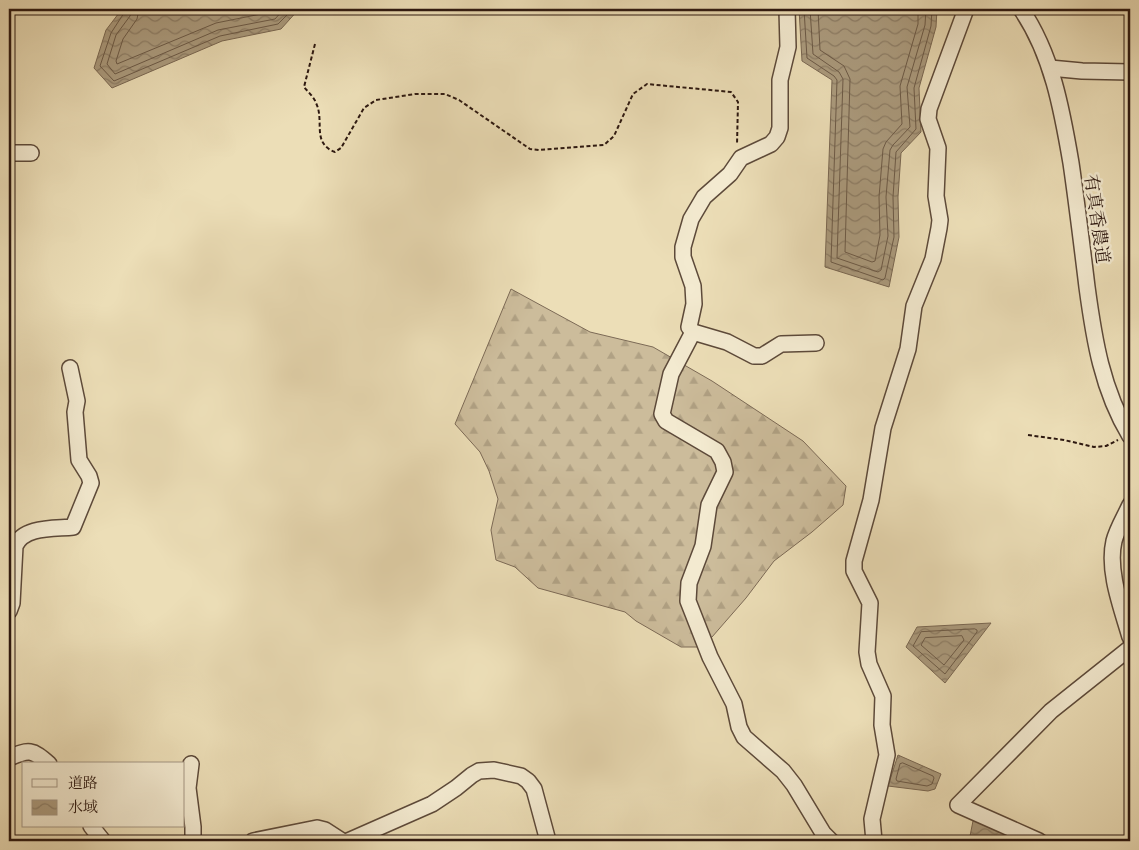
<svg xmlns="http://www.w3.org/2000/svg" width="1139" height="850" viewBox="0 0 1139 850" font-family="'IM FELL Double Pica','Noto Serif JP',serif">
<defs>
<pattern id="forest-firs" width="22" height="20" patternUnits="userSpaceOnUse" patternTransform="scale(1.25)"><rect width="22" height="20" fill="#ccbc9b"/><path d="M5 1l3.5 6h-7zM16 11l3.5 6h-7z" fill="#b0a184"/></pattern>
<pattern id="water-waves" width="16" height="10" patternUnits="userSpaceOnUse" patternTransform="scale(1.25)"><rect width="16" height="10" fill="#ab9b7e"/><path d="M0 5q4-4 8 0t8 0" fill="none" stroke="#8c7d66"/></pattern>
</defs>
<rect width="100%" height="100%" fill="#ecdeb7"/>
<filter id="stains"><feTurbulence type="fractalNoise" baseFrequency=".004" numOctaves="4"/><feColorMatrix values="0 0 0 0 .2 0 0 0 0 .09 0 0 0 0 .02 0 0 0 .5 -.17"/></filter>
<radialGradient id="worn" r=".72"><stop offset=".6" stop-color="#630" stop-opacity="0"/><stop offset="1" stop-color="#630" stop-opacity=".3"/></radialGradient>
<!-- forest -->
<path fill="url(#forest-firs)" stroke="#7c6a56" d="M511 289 590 332 653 347 712 381 803 441 846 486 843 505 812 532 774 561 746 598 712 637 698 647H681L636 621 625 612 538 588 515 567 496 560 491 530 498 499 489 471 480 452 455 424Z"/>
<!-- water -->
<g fill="url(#water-waves)" stroke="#796752">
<path d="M122 9H299L281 29 222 41 112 88 94 68 106 30Z"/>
<path d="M799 9H937L936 27 919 88 921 132 901 153 898 197 899 237 889 287 825 267 832 80 802 61Z"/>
<path d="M991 623 945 683 906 647 917 627Z"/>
<path d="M898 755 941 774 935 789 928 791 888 786Z"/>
<path d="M974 816 1034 841H969Z"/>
</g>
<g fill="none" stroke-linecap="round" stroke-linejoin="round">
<!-- shore -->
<g stroke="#6c5a47" stroke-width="1">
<path d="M125 9 124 13 111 33 100 66 114 81 220 36 278 24 293 9"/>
<path d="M132 9 130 16 116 35 107 64 115 74 218 30 275 19 284 9"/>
<path d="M139 9 137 19 123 39 116 61 117 64 216 23 271 12 274 9"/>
<path d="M804 9 807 58 834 76 837 80 831 262 883 280 885 278 894 237 893 197 896 152 916 129 914 88 931 26 932 9"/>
<path d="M810 9 813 54 839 72 843 79 837 258 878 272 881 270 888 236 886 197 890 150 893 145 910 127 907 87 925 25 926 9"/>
<path d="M818 9 820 50 844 66 850 79 845 252 872 262 875 261 880 235 879 197 883 149 886 142 902 124 900 86 918 24V9"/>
<path d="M975 629 977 630V632L945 674 913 646 921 632Z"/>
<path d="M962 636 964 640 944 665 921 645 925 638Z"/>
<path d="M903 763 933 776 934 778 932 784 927 786 897 781 896 779 900 764Z"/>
</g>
<!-- minor casing -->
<g stroke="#5d4a3a" stroke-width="18">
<g id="minor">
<path d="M787 9 788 47 780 80V128L777 137 771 144 741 158 730 174 704 197 691 219 683 247V257L693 286 694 304 689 327 693 332 727 342 754 356H762L781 344 816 343"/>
<path d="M1021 9C1052 54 1062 110 1071 163 1077 204 1082 246 1087 287 1094 339 1102 390 1130 436"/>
<path d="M1050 68 1082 71 1130 72"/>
<path d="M9 153H31"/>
<path d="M693 332 671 374 662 414 666 421 717 451 723 462 725 472 709 505 703 546 689 583 688 601 710 657 734 704 739 727 744 737 783 771 794 785 823 833 831 841"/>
<path d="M1130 505C1125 516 1117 529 1114 541 1107 571 1122 609 1130 637"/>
<path d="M9 611 12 603 15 546C24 526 54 529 73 527L91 483 89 476 79 460 75 412 77 401 70 368"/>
<path d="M9 758C29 749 32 749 49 764"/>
<path d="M191 764 188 788 193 827V841"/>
<path d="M91 826 103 841"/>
<path d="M253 841 317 828 325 830 342 841"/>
<path d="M348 841 432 804 456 788 472 775 479 771 494 770 521 776 528 781 534 789 548 841"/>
<path d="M874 841 872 819 887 755 882 725 883 696 869 664 867 652 870 603 854 571V561L871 500 883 428 908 349 914 306 933 259 939 228 940 220 936 196 938 148 928 119 929 109 966 9"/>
<path d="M1039 841 958 805 1051 711 1130 648"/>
</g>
</g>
<!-- path -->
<g stroke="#2d1810" stroke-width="2" stroke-dasharray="4 2.5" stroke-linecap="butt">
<path d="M315 44 304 87C308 92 314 97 316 103 325 121 311 143 335 152L341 148 364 108 376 100 415 94H445L459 100 530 149 539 150 604 145 614 136 633 94 647 84 731 92 738 102 737 145"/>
<path d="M1028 435 1064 440 1094 447 1106 446 1118 440"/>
</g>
<!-- minor -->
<use href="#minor" stroke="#f3ead0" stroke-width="15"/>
</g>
<g text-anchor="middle" stroke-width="5" stroke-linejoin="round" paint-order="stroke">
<!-- street labels -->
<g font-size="18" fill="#2d1810" stroke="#f3ead0">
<text transform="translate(1097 219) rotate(82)" y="6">有真香農道</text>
</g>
</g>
<!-- margin -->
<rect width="1139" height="850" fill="none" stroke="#ecdeb7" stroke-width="30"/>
<rect x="10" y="10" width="1119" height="830" fill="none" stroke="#2d1810" stroke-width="2.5"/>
<rect x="15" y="15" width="1109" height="820" fill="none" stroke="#2d1810"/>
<!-- legend -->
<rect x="22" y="762" width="162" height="65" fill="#f3ead0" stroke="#a49683"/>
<rect x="32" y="779" width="25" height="8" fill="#f3ead0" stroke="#a49683"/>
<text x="68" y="788" font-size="15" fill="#2d1810">道路</text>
<rect x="32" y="800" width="25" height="15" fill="url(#water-waves)" stroke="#a49683"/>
<text x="68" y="812" font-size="15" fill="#2d1810">水域</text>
<rect width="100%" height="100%" filter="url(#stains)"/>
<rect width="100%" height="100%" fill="url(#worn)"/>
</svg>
